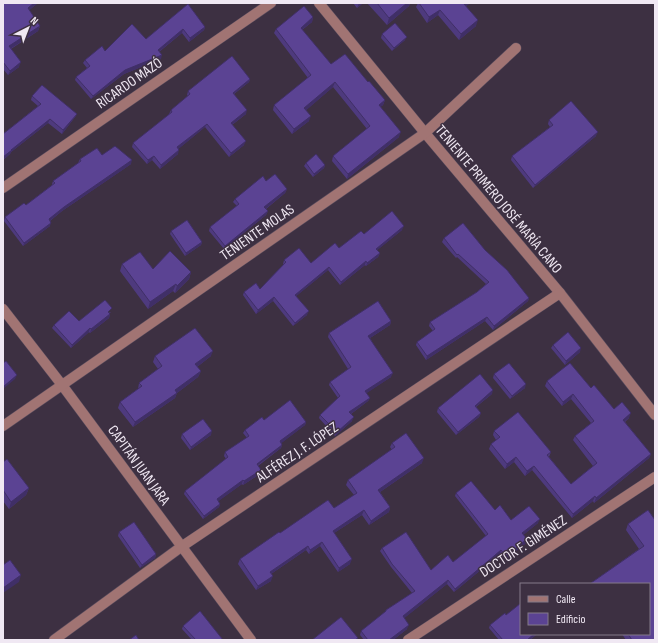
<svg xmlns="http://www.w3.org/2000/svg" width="658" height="643" viewBox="0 0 658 643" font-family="'Sofia Sans Condensed',sans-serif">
<rect width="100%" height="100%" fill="#3d3042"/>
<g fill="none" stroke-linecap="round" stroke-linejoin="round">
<!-- minor casing -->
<g stroke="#5a4d5e" stroke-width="11">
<g id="minor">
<path d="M319 3 425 133 560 293 655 415"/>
<path d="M3 188 271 3"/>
<path d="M3 309 62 385 251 640"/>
<path d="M3 426 425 133 516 48"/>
<path d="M54 640 181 547 560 293"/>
<path d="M408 640 655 477"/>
</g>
</g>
<!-- minor -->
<use href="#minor" stroke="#a17473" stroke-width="10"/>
</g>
<!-- wall -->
<g fill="#4e3a7e">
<path d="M3 3H38L29 10 40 26 38 31 11 49 19 67 8 75 3 69Z"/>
<path d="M353 3H363L357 8Z"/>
<path d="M367 3H410L409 6 387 25Z"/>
<path d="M418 3H470L466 6 476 26 459 40 438 15 427 23 416 7Z"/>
<path d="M188 4 205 27 204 30 189 42 182 33 159 52 161 59 124 74 91 99 75 80 76 77 87 68 83 63 85 60 105 51 146 39Z"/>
<path d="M313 17 312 22 302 30 331 64 368 82 385 100 383 105 380 107 399 137 347 179 332 161 333 156 367 129 333 87 306 110 309 121 292 134 273 110 274 105 308 78 274 33 276 29Z"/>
<path d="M382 34 405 40 392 51 381 38Z"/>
<path d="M250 79 249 82 234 94 246 114 232 125 244 145 229 157 205 127 178 149V154L160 169 152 160 147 164 132 147 133 143 170 114H169L171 110 188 96 187 95 188 91Z"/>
<path d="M32 96 77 114 75 117 62 134 48 123 11 152 10 154 3 160V134L38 106 31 100Z"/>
<path d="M549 120 596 136 533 188 511 160 512 156 550 127 548 124Z"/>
<path d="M102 155 131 164 62 211 50 221V226L23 246 4 221 5 217 26 205 52 185V184L53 181 78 163 80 159Z"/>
<path d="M306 163 325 165 324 168 313 177 304 166Z"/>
<path d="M266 181 287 189 285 193 266 209 268 211 266 215 224 249 209 231 210 227 237 206 233 202 235 199Z"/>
<path d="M402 230 377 250 380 253 378 257 366 266 365 265 340 285 328 270 296 296 307 315 293 326 273 301 256 314 243 295 244 292 260 289 284 264H283L284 260 311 263 339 248 364 234Z"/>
<path d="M171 231 202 242 201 245 185 256 170 234Z"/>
<path d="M444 238 485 250 529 298 528 301 493 330 485 321 426 360 416 345 417 342 433 331 429 326 430 322 477 292 486 284 457 257 456 258 442 242Z"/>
<path d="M122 264 153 269 191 272 189 279 175 293 173 291 148 309 120 271Z"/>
<path d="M111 312 109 314H110L109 318 90 333 89 332 71 348 52 328 54 325 79 321Z"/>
<path d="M391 321 390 325 370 338 391 377 366 393 370 398 368 401 351 414 352 421 335 436 319 418 320 415 338 398 329 385 330 382 348 369 328 337 329 333Z"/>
<path d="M553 345 580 352 565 365 551 348Z"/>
<path d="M155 356H211L197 367 201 371 198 377 177 393 175 398 133 427 118 408 120 402 138 389 139 383 158 369 153 362Z"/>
<path d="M494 374 525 388 510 399 493 378Z"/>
<path d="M547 381 591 388 614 409 629 418 625 422 651 454 649 458 594 503 593 501 572 518 532 470 525 476 514 462 505 469 489 449 491 444 496 440 493 435 494 431 551 452 549 457 571 484 593 466 573 440 575 436 591 423 571 399 562 406 545 386Z"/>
<path d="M492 394 476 407 481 413 479 417 456 435 437 412 438 408Z"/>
<path d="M264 420 306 422 305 425 281 443 282 445 281 448 258 466 261 470 260 474 243 485 242 484 218 501 220 504 219 507 203 519 184 494 185 491 226 459 224 456 225 452 247 438 243 433 245 430Z"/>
<path d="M182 434 211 435 190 450 181 438Z"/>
<path d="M392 443 422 463 380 492 390 507 389 512 369 525 362 515 334 533 350 564 338 572 320 546 309 554 306 550 271 574V581L256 590 238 564 240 559 280 533 334 508 354 495 346 485 348 480 392 450 390 447Z"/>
<path d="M3 462 29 488 26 495 9 509 3 501Z"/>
<path d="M456 493 495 510 511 520 538 523 523 535 526 543 505 560 500 554 454 592 447 584 404 618 407 629 393 640H364L360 635 361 631 385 613 386 610 412 593 391 567 380 551 382 548 431 570 453 562 486 536 455 496Z"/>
<path d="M655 520V640H626L622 634H649V584H591V583L639 549 626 530 628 524Z"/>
<path d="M119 532 156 554 155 558 140 568 118 536Z"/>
<path d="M490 625 521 634H537L530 640H499L489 628Z"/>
<path d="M183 626 223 640H192L182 629Z"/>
</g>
<!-- shaded-wall -->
<g fill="#402f67">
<path d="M34 3H38L26 13 28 8Z"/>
<path d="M359 3H363L357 8Z"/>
<path d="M407 3H410L409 6 387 25 389 18Z"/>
<path d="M466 3H470L462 10 464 4Z"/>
<path d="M440 10 438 15 427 23 429 17Z"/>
<path d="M313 17 312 22 299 32 301 28Z"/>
<path d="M478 20 476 26 459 40 461 34Z"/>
<path d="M40 26 38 31 7 51 9 46Z"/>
<path d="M205 27 204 30 189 42 190 38Z"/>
<path d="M183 29 182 33 156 54 158 50Z"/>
<path d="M407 37 405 40 392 51 394 48Z"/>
<path d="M162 55 161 59 124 74 91 99 93 96 125 70Z"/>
<path d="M21 62 19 67 8 75 10 71Z"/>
<path d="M250 79 249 82 231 96 233 93Z"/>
<path d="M335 82 333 87 303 113 304 108Z"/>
<path d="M385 100 383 105 377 110 379 105Z"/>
<path d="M247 110 246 114 229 127 231 123Z"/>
<path d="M77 114 75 117 62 134 63 130Z"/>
<path d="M311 116 309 121 292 134 294 129Z"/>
<path d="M50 119 48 123 11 152 10 154 3 160V157L11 150Z"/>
<path d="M207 124 205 127 176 151 177 147Z"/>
<path d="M401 132 399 137 347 179 348 174Z"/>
<path d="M598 132 596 136 533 188 535 185Z"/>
<path d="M246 141 244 145 229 157 231 153Z"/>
<path d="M179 150 178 154 160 169 161 165Z"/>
<path d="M154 156 152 160 147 164 148 160Z"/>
<path d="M132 160 131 164 124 169 62 211 47 223 49 219 64 207Z"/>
<path d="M325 165 324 168 313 177 314 174Z"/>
<path d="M287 189 285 193 263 211 264 207Z"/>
<path d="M268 211 266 215 224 249 225 246Z"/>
<path d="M51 223 50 226 23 246 24 243Z"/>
<path d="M404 226 402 230 375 252 376 249Z"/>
<path d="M202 242 201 245 185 256 186 253Z"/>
<path d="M380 253 378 257 366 266 367 263Z"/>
<path d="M366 261 365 265 340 285 341 282Z"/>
<path d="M329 267 328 270 294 298 295 295Z"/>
<path d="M191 272 189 279 175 293 177 286Z"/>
<path d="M176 284 173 291 148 309 150 302Z"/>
<path d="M274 297 273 301 256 314 258 310Z"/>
<path d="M529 298 528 301 493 330 494 326Z"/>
<path d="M309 311 307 315 293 326 295 323Z"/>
<path d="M110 314 109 318 90 333 91 329Z"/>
<path d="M487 317 485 321 426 360 427 356Z"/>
<path d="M391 321 390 325 367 340 368 336Z"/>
<path d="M90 328 89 332 71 348 72 345Z"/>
<path d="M581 348 580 352 565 365 566 361Z"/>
<path d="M213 351 211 356 193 370 195 364Z"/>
<path d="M201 371 198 377 177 393 175 398 133 427 135 422 175 390Z"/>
<path d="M393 373 391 377 364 395 365 391Z"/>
<path d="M17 375 15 379 3 389V387Z"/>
<path d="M526 384 525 388 510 399 512 396Z"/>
<path d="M493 390 492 394 473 409 475 406Z"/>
<path d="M573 394 571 399 562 406 563 402Z"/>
<path d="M370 398 368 401 348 416 349 412Z"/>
<path d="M481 413 479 417 456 435 458 432Z"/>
<path d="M631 413 629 418 621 424 623 420Z"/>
<path d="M354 417 352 421 335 436 337 432Z"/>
<path d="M306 422 305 425 279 445 280 441Z"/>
<path d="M212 431 211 435 190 450 191 447Z"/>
<path d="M282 445 281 448 255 467 257 464Z"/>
<path d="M651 454 649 458 594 503 596 498Z"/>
<path d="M516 457 514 462 505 469 507 464Z"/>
<path d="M424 458 422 463 377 494 378 490Z"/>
<path d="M534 466 532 470 525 476 527 471Z"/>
<path d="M261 470 260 474 243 485 244 481Z"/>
<path d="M243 480 242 484 216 503 217 499Z"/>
<path d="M29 488 26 495 9 509 11 502Z"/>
<path d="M595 496 593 501 572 518 573 514Z"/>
<path d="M220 504 219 507 203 519 204 516Z"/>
<path d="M390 507 389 512 369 525 371 521Z"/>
<path d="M364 510 362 515 331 535 333 531Z"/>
<path d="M540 519 538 523 521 537 522 533Z"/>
<path d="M527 539 526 543 505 560 506 556Z"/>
<path d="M322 542 320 546 309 554 310 550Z"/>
<path d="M308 546 306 550 268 576 270 572Z"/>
<path d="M501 550 500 554 454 592 455 589Z"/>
<path d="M156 554 155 558 140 568 142 565Z"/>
<path d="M352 559 350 564 338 572 339 568Z"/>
<path d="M21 575 19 582 3 593V588Z"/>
<path d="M273 576 271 581 256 590 258 586Z"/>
<path d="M448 580 447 584 402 620 403 616Z"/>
<path d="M409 625 407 629 393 640H389Z"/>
<path d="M534 634H537L530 640H527Z"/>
</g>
<!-- building -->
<g fill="#5b4393" stroke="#402f67">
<path d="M3 3H34L28 8 40 26 9 46 21 62 10 71 3 62Z"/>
<path d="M377 3H407L389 18Z"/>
<path d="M419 3H466L464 4 478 20 461 34 440 10 429 17Z"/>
<path d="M188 4 205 27 190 38 183 29 158 50 162 55 125 70 93 96 76 77 90 66 85 60 102 46 105 51 132 24 146 39Z"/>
<path d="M304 6 313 17 301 28 331 64 345 54 368 82 369 81 385 100 379 105 401 132 348 174 333 156 370 126 335 82 304 108 311 116 294 129 274 105 311 75 276 29Z"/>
<path d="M395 23 407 37 394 48 382 34Z"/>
<path d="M232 56 250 79 233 93 247 110 231 123 246 141 231 153 207 124 177 147 179 150 161 165 154 156 148 160 133 143 172 112 171 110 190 94 188 91Z"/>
<path d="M42 85 77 114 63 130 50 119 11 150H12L3 157V134L41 104 32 96Z"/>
<path d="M571 101 598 132 535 185 512 156 553 125 549 120Z"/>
<path d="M115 146 132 160 64 207 49 219 51 223 24 243 5 217 24 203 26 205 55 183 53 181 81 161 80 159 97 148 102 155Z"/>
<path d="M316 154 325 165 314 174 306 163Z"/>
<path d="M275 174 287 189 264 207 268 211 225 246 210 227 239 204 235 199 263 176 266 181Z"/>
<path d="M392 211 404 226 376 249 380 253 367 263 366 261 341 282 329 267 295 295 309 311 295 323 274 297 258 310 244 292 256 283 260 289 286 262 284 260 299 248 311 263 335 243 339 248 361 231 364 234Z"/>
<path d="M187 220 202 242 186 253 171 231Z"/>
<path d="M463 223 485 250 507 270 529 298 494 326 487 317 427 356 417 342 435 329 430 322 477 292 489 282 458 254 457 255 444 238Z"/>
<path d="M170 251 191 272 177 286 176 284 150 302 122 264 140 252 153 269Z"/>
<path d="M105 300 112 308 108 312 110 314 91 329 90 328 72 345 54 325 69 311 79 321Z"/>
<path d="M378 301 391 321 368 336 393 373 365 391 370 398 349 412 354 417 337 432 320 415 340 396 330 382 351 367 329 333Z"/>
<path d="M195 328 213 351 195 364 201 371 175 390 177 393 135 422 120 402 142 386 139 383 162 366 155 356Z"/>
<path d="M568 332 581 348 566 361 553 345Z"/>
<path d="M6 361 17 375 3 387V363Z"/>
<path d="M509 363 526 384 512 396 494 374Z"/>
<path d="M570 363 591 388 594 385 614 409 622 402 631 413 623 420 651 454 596 498 595 496 573 514 534 466 527 471 516 457 507 464 491 444 500 437 494 431 518 412 551 452 547 455 571 484 597 463 575 436 594 421 573 394 563 402 547 381Z"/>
<path d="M480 374 493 390 475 406 481 413 458 432 438 408Z"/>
<path d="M290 400 306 422 280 441 282 445 257 464 261 470 244 481 243 480 217 499 220 504 204 516 185 491 228 457 225 452 249 436 245 430 262 417 264 420Z"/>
<path d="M203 419 212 431 191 447 182 434Z"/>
<path d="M406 433 424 458 378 490 390 507 371 521 364 510 333 531 352 559 339 568 322 542 310 550 308 546 270 572 273 576 258 586 240 559 279 532 280 533 328 500 334 508 357 493 348 480 395 447 392 443Z"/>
<path d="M7 459 29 488 11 502 3 490V462Z"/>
<path d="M471 481 495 510 500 505 511 520 529 506 540 519 522 533 527 539 506 556 501 550 455 589 448 580 403 616 409 625 389 640H368L361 631 386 611V610L415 591 392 564 382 548 406 532 431 570 448 555 453 562 488 534 456 493Z"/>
<path d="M648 510 655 520V640H632L628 634H649V584H592L591 583 644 546 628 524Z"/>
<path d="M134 522 156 554 142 565 119 532Z"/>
<path d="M10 560 21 575 3 588V565Z"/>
<path d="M521 603V634H534L527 640H503L490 625 505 613 506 615Z"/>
<path d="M200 611 223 640H196L183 626Z"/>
<path d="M341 617 358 638 355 640H312Z"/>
<path d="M136 635 139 640H129Z"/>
</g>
<g text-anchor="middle" stroke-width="3" stroke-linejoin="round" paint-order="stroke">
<!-- street labels -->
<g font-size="15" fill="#f0e8f3" stroke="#3d3042">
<text transform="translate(129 83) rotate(-35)" y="5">RICARDO MAZÓ</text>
<text transform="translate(499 199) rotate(50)" y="5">TENIENTE PRIMERO JOSÉ MARÍA CANO</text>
<text transform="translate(257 232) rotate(-35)" y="5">TENIENTE MOLAS</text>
<text transform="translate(297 452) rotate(-34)" y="5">ALFÉREZ J. F. LÓPEZ</text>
<text transform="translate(139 465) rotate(54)" y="5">CAPITÁN JUAN JARA</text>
<text transform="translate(523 546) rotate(-33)" y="5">DOCTOR F. GIMÉNEZ</text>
</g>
</g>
<!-- border -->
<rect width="658" height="643" fill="none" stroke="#f0e8f3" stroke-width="8"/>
<!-- legend -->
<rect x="520" y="583" width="130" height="52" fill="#3d3042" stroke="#857a89"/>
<rect x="528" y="596" width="20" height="6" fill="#a17473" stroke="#857a89"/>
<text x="556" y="603" font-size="12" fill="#f0e8f3">Calle</text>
<rect x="528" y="613" width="20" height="12" fill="#5b4393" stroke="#857a89"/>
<text x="556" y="623" font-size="12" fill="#f0e8f3">Edificio</text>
<!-- north arrow -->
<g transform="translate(28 28) rotate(42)" stroke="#3d3042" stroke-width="3" paint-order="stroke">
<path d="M0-3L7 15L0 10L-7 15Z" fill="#f0e8f3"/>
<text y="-6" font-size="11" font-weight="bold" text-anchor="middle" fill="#f0e8f3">N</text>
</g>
</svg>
